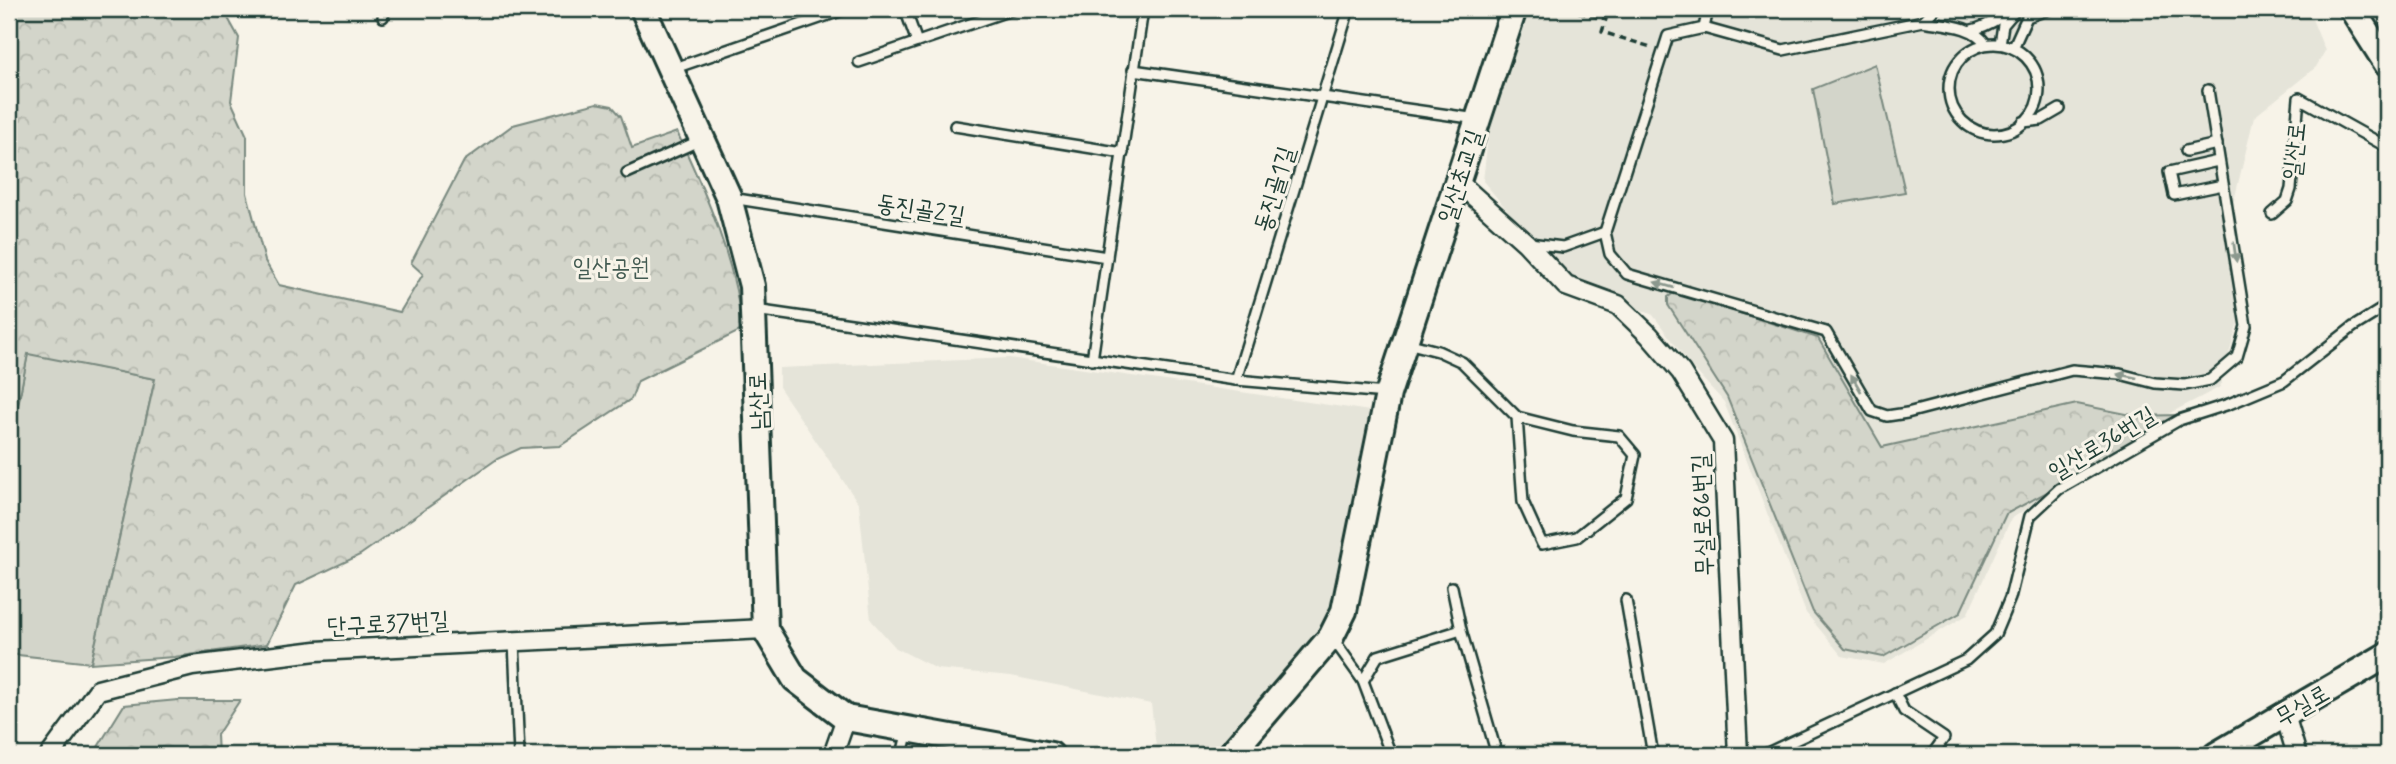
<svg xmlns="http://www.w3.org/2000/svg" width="2396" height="764" viewBox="0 0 2396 764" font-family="Mynerve,'Poor Story',sans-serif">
<defs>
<pattern id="forest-crowns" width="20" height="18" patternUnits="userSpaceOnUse" patternTransform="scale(1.75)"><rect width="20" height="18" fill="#d3d5ca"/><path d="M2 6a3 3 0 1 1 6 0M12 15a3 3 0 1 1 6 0" fill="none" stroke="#b5b8ae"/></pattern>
</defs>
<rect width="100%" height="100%" fill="#f7f3e8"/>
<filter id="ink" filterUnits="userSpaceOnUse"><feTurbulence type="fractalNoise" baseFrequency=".0143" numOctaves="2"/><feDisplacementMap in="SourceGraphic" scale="14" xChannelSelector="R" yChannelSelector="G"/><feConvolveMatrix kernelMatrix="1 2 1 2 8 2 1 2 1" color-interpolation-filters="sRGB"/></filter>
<g filter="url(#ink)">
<!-- built -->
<g fill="#e5e4d9">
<path d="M1530 9H2308L2325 51 2316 67 2254 117 2233 205 2242 307 2220 387 2153 422 2011 519 1967 615 1884 664 1842 656 1806 613 1724 402 1691 366 1653 315 1561 275 1483 181 1488 137Z"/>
<path d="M1009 358 1370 411 1339 608 1221 755H1157L1151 704 1011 676 937 669 896 648 871 620 859 504 779 387V368Z"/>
</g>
<!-- green -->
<g fill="#d3d5ca" stroke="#79897f" stroke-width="2">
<path d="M1875 64 1905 192 1835 204 1813 89Z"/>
<path d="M28 353 155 379 91 663 9 654V451Z"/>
</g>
<!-- forest -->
<g fill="url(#forest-crowns)" stroke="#79897f" stroke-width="2">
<path d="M9 9H223L239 38 231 101 247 136V193L265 261 279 285 400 312 423 274 411 263 464 161 513 125 597 103 612 106 621 116 632 148 677 132C706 194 736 261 742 330L638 381 631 399 560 446 521 448 497 459 360 555 296 585 267 644 174 657 91 663 155 379 28 354 9 451Z"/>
<path d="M1675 292 1818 338 1882 447 2077 404 2136 416 2176 415 2154 435 2006 514 1960 613 1883 657 1845 649 1813 612 1727 397 1668 305V297Z"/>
<path d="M178 700H240L217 735 218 755H93L124 705Z"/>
</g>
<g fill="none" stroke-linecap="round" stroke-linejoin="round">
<!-- lane casing -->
<g stroke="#1f3d34" stroke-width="14">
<g id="lane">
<path d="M905 9 917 42"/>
<path d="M1935 9 1923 21 1783 50 1704 28 1668 36 1605 232 1610 254 1627 274 1826 332 1872 411 1887 416 1907 413 2072 370 2120 374 2155 383 2185 385 2210 380 2237 357 2246 326 2208 90"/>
<path d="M383 17 385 9"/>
<path d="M1923 21C1945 25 1973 25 1986 44"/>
<path d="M1704 28 1708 9"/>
<path d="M1972 30C1990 26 1999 17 2016 9"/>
<path d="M2000 44 2003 25 2014 12"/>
<circle cx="1994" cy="89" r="45"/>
<path d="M2013 48 2027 17 2050 9"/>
<path d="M859 62 1014 9"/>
<path d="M672 69 846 9"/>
<path d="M1133 70 1477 119"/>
<path d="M2023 122 2041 120 2060 109"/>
<path d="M955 126 1123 153"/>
<path d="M2186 151 2217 144"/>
<path d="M2218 161 2169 172 2174 195 2223 185"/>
<path d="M627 173 701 140"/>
<path d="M731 198 1107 257"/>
<path d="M2272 214 2287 201 2291 189 2299 98 2387 147"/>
<path d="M1529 243 1563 247 1605 232"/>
<path d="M755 310 1236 380 1386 393"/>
<path d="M1407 343 1438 351 1462 362 1517 417 1573 431 1619 436 1635 455 1626 498 1577 537 1542 544 1523 502 1517 417"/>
<path d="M1092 360 1143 9"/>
<path d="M1236 380 1349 9"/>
<path d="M1452 587 1461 630 1497 755"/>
<path d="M1626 600 1653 755"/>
<path d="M1333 639 1363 681 1391 755"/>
<path d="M514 642 519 755"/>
<path d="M1363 681 1378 656 1461 630"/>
<path d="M1895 693 1904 711 1944 738 1932 755"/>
<path d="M902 755 908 730"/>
<path d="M1763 755 1966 660 1995 634 2010 598 2030 516 2059 489 2179 420 2229 404 2284 381 2353 327 2387 306"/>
</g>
</g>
<!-- street casing -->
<g stroke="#1f3d34" stroke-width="23">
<g id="street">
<path d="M1458 182 1526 243 1566 286 1618 305 1649 335 1681 372 1723 441 1738 755"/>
<path d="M2285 715 2297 755"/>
<path d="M50 755 98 690 192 666 316 651 765 629"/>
<path d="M833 755 846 718"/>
</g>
</g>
<!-- secondary casing -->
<g stroke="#1f3d34" stroke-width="30">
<g id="secondary">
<path d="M643 9 729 198 752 286 765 629 795 679 846 718 1051 755"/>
<path d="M2352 9 2387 64"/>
<path d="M1230 755 1331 637 1344 611 1388 394 1514 9"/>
<path d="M2216 755 2387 655"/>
</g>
</g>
<!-- path -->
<path stroke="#1f3d34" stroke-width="3.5" stroke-dasharray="7 5" stroke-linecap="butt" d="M1567 9 1606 19 1602 32 1651 47"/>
<!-- lane -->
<use href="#lane" stroke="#f7f3e8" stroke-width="9"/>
<!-- street -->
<use href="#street" stroke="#f7f3e8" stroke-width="18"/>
<!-- secondary -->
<use href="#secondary" stroke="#f7f3e8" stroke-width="24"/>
</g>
<!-- one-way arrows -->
<defs><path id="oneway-solid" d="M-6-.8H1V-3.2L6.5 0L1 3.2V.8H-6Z" transform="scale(1.75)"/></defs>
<g fill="#8b988e">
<use href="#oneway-solid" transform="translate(2235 252) rotate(82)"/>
<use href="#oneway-solid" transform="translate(1664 285) rotate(-164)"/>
<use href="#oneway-solid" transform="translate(2127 376) rotate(-168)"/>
<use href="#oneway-solid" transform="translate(1856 383) rotate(-120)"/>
</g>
</g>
<g text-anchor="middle" stroke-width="6" stroke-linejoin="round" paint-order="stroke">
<!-- street labels -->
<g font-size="24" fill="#1f3d34" stroke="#f7f3e8">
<text transform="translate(2294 151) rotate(-84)" y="8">일산로</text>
<text transform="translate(1460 176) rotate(-72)" y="8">일산초교길</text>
<text transform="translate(1274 189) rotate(-73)" y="8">동진골1길</text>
<text transform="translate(921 209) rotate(9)" y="8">동진골2길</text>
<text transform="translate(758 401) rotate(-92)" y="8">남산로</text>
<text transform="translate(2102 443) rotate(-31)" y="8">일산로36번길</text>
<text transform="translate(1702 515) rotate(-92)" y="8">무실로86번길</text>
<text transform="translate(388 623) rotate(-3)" y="8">단구로37번길</text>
<text transform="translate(2302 705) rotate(-30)" y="8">무실로</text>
</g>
<!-- park labels -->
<g font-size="24" fill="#435b52" stroke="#f7f3e8">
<text x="611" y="275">일산공원</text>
</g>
</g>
<!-- margin -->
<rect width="2396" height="764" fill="none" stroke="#f7f3e8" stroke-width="35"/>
<rect x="18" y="18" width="2361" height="729" fill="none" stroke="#1f3d34" stroke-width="2.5" filter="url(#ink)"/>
</svg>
